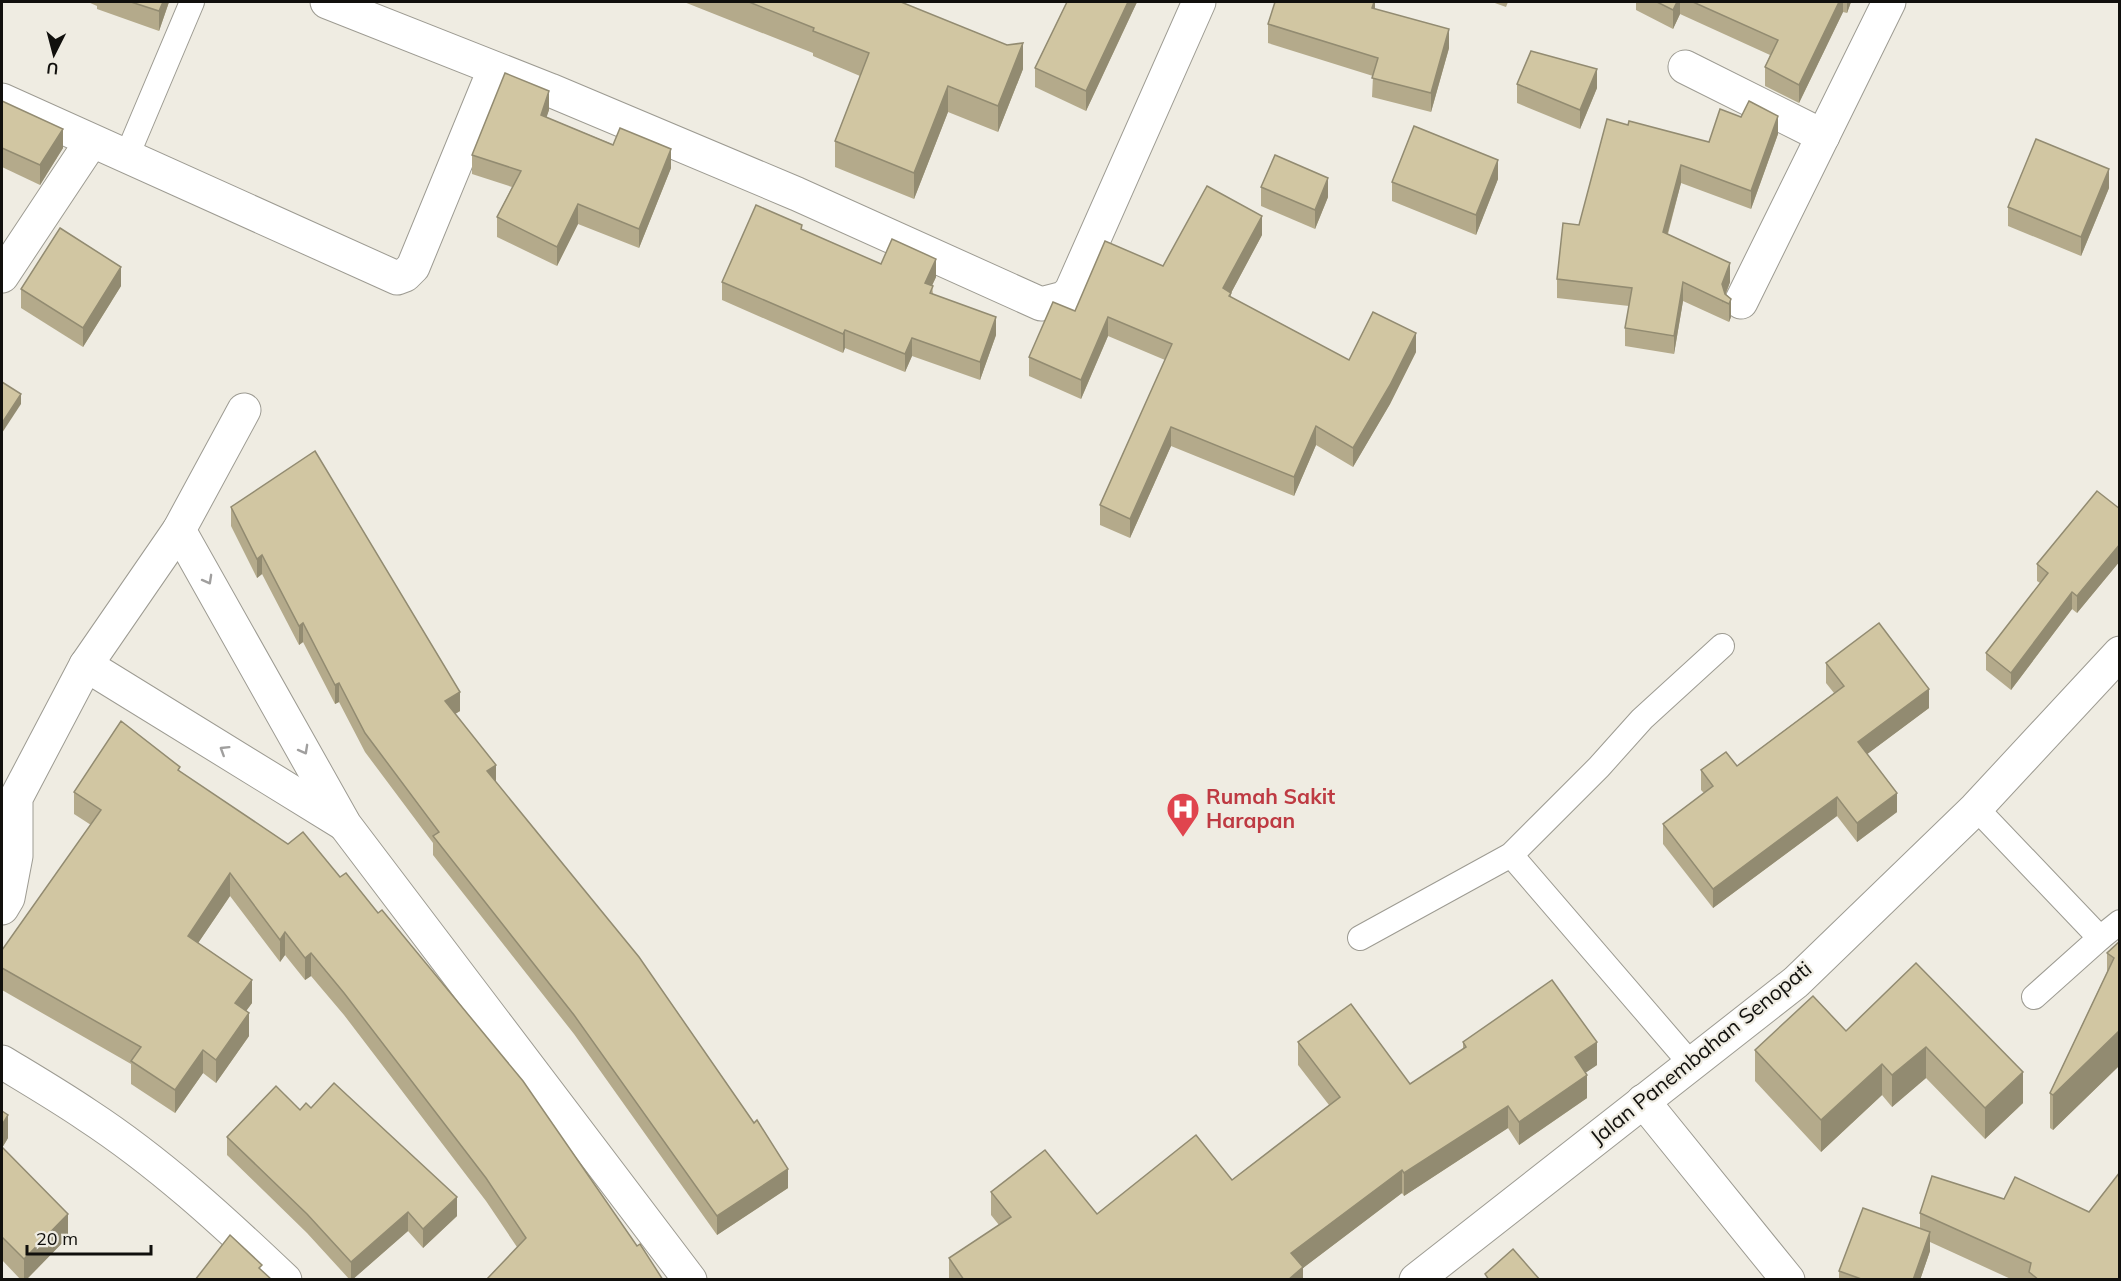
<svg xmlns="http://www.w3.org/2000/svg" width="2121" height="1281" viewBox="0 0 2121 1281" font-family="Mulish,sans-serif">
<rect width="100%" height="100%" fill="#efece2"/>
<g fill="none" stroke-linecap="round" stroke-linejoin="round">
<!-- service casing -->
<g stroke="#9d9b92" stroke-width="26">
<g id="service">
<path d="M126 158 192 2"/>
<path d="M1976 808 2100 938 2120 922"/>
<path d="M1511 855 1691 1064"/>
<path d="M1360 938 1511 855 1599 767 1642 719 1722 646"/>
<path d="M2034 997 2100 938"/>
</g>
</g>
<!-- minor casing -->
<g stroke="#9d9b92" stroke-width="35">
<g id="minor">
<path d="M327 2 550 90 797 194 1041 304 1064 298 1071 291 1199 2"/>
<path d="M1685 67 1823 136"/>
<path d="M2 100 397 278 405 275 413 267 494 70"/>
<path d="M2 276 91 142"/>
<path d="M1741 302 1889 2"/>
<path d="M179 530 345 825 690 1280"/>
<path d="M86 665 344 824"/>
<path d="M2 908 8 898 16 856V798L86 665 179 530 244 410"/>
<path d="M2 1062C30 1079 59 1096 87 1115 159 1162 223 1221 285 1280"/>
<path d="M1643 1101 1788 1280"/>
</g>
</g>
<!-- secondary casing -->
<g stroke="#9d9b92" stroke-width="35">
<path id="secondary" d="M1416 1280 1796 982 1976 808 2120 653"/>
</g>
<!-- service -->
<use href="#service" stroke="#fff" stroke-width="24"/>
<!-- minor -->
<use href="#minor" stroke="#fff" stroke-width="33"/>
<!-- secondary -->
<use href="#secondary" stroke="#fff" stroke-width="33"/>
</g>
<!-- wall -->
<g fill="#b4aa8b">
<path d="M88 2H169L159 31 97 9V6Z"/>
<path d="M684 2H901L1023 69 998 132 948 112 914 199 835 167V141L860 76 813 56V53Z"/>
<path d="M1067 2H1137L1086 111 1035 87V68Z"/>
<path d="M1375 2V9L1449 48 1431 112 1372 97 1373 76 1268 43V24Z"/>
<path d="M1492 2H1508L1506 7Z"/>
<path d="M1636 2H1851L1847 13 1843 12 1799 103 1765 86V67L1770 55 1680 14 1673 29 1636 10Z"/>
<path d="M1517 84 1597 88 1580 129 1517 103Z"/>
<path d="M2 101 63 148 40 185 2 167Z"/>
<path d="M549 110 546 117 671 168 639 248 578 224 557 266 497 237V217L512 187 472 174V155Z"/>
<path d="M1628 125 1709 142 1778 134 1751 209 1681 183 1668 234 1730 282 1726 294 1731 299V317L1729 322 1683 301 1674 354 1625 346V328L1629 306 1557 298V279L1579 225Z"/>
<path d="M1498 179 1476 235 1392 201V182Z"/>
<path d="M1261 187 1328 197 1315 229 1261 206Z"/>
<path d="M2109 188 2081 256 2008 226V207Z"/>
<path d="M802 230 881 264 936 277 932 285 933 294 996 335 980 380 912 356 905 372 845 348 843 353 722 300V282Z"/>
<path d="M1262 235 1231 293V297L1349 360 1416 352 1390 404 1353 467 1316 445 1294 496 1171 446 1130 538 1100 525V505L1165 360 1108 336 1081 399 1029 376V357L1075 311 1163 266Z"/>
<path d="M121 286 83 347 21 308V289Z"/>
<path d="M231 507 460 711 455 714 496 782 788 1188 717 1235 574 1034 433 855V843L365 752 339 702 335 704 303 642 299 645 262 574 257 578 231 526Z"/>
<path d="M2120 509V561L2077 613 2072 609 2011 690 1986 670V653L2040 583 2037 581V564Z"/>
<path d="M1826 663 1929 708 1867 754 1897 812 1857 842 1837 816 1713 908 1663 844V824L1704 793 1701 790V770L1737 766 1834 693 1826 683Z"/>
<path d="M180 771 637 1246 663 1280 517 1247 486 1201 344 1015 311 976 305 980 285 955 280 962 230 896 198 943 252 1003 246 1011 249 1036 216 1083 203 1073 175 1113 131 1084V1064L2 990V950L91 825 74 814V792Z"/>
<path d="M2120 941V1065L2053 1130 2050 1128V1093L2107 972V953Z"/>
<path d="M1916 963 2023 1103 1985 1139 1926 1078 1892 1107 1882 1095 1821 1152 1755 1081V1050L1846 1031Z"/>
<path d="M1298 1042 1410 1084 1463 1049V1042L1597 1065 1586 1072 1587 1098 1519 1145 1508 1128 1404 1196 1402 1193 1303 1268V1280H949V1258L999 1225 991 1215V1192L1097 1214 1232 1180 1329 1105 1298 1065Z"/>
<path d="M311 1108 457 1216 423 1248 408 1231 352 1280H350L307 1233 227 1155V1137L300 1110Z"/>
<path d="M2 1111 8 1138 2 1148 68 1237 26 1280H21L2 1260Z"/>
<path d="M2004 1199 2089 1212 2120 1280H2013L1930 1242V1251L1920 1280H1839V1271L1920 1228V1213Z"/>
</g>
<!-- shaded-wall -->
<g fill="#928b71">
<path d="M163 2H169L159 31V11Z"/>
<path d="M1128 2H1137L1086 111V91Z"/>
<path d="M1374 2H1375V15L1372 8Z"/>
<path d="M1677 2H1680V14L1673 29V10Z"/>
<path d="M1839 2H1843V12L1799 103V85Z"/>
<path d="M1847 2H1851L1847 13Z"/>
<path d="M1449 29V48L1431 112V93Z"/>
<path d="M1023 43V69L998 132V106Z"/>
<path d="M1597 69V88L1580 129V110Z"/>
<path d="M948 86V112L914 199V173Z"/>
<path d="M549 91V110L541 134V115Z"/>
<path d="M1778 116V134L1751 209V191Z"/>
<path d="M63 129V148L40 185V165Z"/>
<path d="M671 149V168L639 248V229Z"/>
<path d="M1498 160V179L1476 235V215Z"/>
<path d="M1681 165V183L1663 250V232Z"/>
<path d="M2109 169V188L2081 256V237Z"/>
<path d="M1328 178V197L1315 229V210Z"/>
<path d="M578 204V224L557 266V247Z"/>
<path d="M1262 216V235L1223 308V288Z"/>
<path d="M936 259V277L925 301V283Z"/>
<path d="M1730 263V282L1722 303V284Z"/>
<path d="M121 267V286L83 347V328Z"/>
<path d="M1683 282V301L1674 354V336Z"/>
<path d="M1731 299V317L1729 322V304Z"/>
<path d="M996 317V335L980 380V362Z"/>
<path d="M1108 317V336L1081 399V380Z"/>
<path d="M845 330V348L843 353V334Z"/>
<path d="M1416 333V352L1390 404 1353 467V448Z"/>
<path d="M912 338V356L905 372V354Z"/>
<path d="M21 394V404L2 433V423Z"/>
<path d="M1316 426V445L1294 496V477Z"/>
<path d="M1171 427V446L1130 538V519Z"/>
<path d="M2120 544V561L2077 613V596Z"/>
<path d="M262 555V574L257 578V559Z"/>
<path d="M2072 592V609L2011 690V673Z"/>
<path d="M303 623V642L299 645V626Z"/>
<path d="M339 683V702L335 704V685Z"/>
<path d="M1929 689V708L1858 761V742Z"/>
<path d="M460 692V711L445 720V701Z"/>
<path d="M496 765V784L487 771Z"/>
<path d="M1897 793V812L1857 842V823Z"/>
<path d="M1837 797V816L1713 908V889Z"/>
<path d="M230 873V896L188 958V936Z"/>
<path d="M285 932V955L280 962V940Z"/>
<path d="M311 953V976L305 980V958Z"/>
<path d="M252 980V1003L235 1026V1003Z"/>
<path d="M249 1013V1036L216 1083V1060Z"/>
<path d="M2120 1030V1065L2053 1130V1095Z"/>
<path d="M1597 1042V1065L1575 1080V1057Z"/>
<path d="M1926 1047V1078L1892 1107V1075Z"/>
<path d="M203 1050V1073L175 1113V1090Z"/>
<path d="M1882 1064V1095L1821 1152V1120Z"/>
<path d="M2023 1072V1103L1985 1139V1108Z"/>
<path d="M1587 1075V1098L1519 1145V1122Z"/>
<path d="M1508 1106V1128L1404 1196V1173Z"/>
<path d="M8 1115V1138L2 1148V1125Z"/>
<path d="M788 1169V1188L717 1235V1216Z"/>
<path d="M1402 1170V1193L1303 1268V1280H1288L1291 1253Z"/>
<path d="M457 1197V1216L423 1248V1229Z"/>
<path d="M408 1212V1231L352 1280H351V1262Z"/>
<path d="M68 1214V1237L26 1280H24V1259Z"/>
<path d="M1930 1232V1251L1920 1280H1913Z"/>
</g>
<!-- building -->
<g fill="#d1c6a2" stroke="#928b71" stroke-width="1.5">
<path d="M131 2H163L159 11Z"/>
<path d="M749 2H901L1007 45 1023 43 998 106 948 86 914 173 835 141 869 53 813 31 814 28Z"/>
<path d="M1067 2H1128L1086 91 1035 68Z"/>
<path d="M1275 2H1374L1372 8 1449 29 1431 93 1372 78 1378 58 1268 24Z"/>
<path d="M1657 2H1677L1673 10Z"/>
<path d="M1693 2H1839L1799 85 1765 67 1778 40Z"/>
<path d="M1531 51 1597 69 1580 110 1517 84Z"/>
<path d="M505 73 549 91 541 115 613 145 620 128 671 149 639 229 578 204 557 247 497 217 521 171 472 155Z"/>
<path d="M2 101 63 129 40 165 2 148Z"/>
<path d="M1749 101 1778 116 1751 191 1681 165 1663 232 1730 263 1722 284 1725 294 1731 299 1729 304 1683 282 1674 336 1625 328 1632 288 1557 279 1563 223 1579 225 1607 119 1628 125 1629 121 1709 142 1720 109 1741 117Z"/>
<path d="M1414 126 1498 160 1476 215 1392 182Z"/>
<path d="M2036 139 2109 169 2081 237 2008 207Z"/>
<path d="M1275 155 1328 178 1315 210 1261 187Z"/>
<path d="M1207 186 1262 216 1223 288 1231 293 1229 296 1349 360 1373 312 1416 333 1390 385 1353 448 1316 426 1294 477 1171 427 1130 519 1100 505 1172 344 1108 317 1081 380 1029 357 1053 302 1075 311 1105 241 1163 266Z"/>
<path d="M756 205 802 225 801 229 881 264 892 239 936 259 925 283 933 286 930 293 996 317 980 362 912 338 905 354 845 330 843 334 722 282Z"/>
<path d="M60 228 121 267 83 328 21 289Z"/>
<path d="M2 382 21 394 2 423Z"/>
<path d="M315 451 460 692 445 701 496 765 487 771 639 957 754 1123 757 1120 788 1169 717 1216 574 1015 433 836 439 832 365 733 339 683 335 685 303 623 299 626 262 555 257 559 231 507Z"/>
<path d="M2097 491 2120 509V544L2077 596 2072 592 2011 673 1986 653 2048 573 2037 564Z"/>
<path d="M1879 623 1929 689 1858 742 1897 793 1857 823 1837 797 1713 889 1663 824 1713 786 1701 770 1726 752 1737 766 1844 686 1826 663Z"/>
<path d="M121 721 180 767 178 770 288 844 303 832 340 877 346 873 378 913 382 910 523 1081 637 1246 640 1244 663 1280H486L526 1238 486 1178 344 993 311 953 305 958 285 932 280 940 230 873 188 936 252 980 235 1003 249 1013 216 1060 203 1050 175 1090 131 1061 141 1047 2 968V950L101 810 74 792Z"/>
<path d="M2120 941V1030L2053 1095 2050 1093 2114 958 2107 953Z"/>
<path d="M1916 963 2023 1072 1985 1108 1926 1047 1892 1075 1882 1064 1821 1120 1755 1050 1813 996 1846 1031Z"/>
<path d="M1552 980 1597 1042 1575 1057 1587 1075 1519 1122 1508 1106 1404 1173 1402 1170 1291 1253 1303 1267 1288 1280H964L949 1258 1011 1217 991 1192 1045 1150 1097 1214 1196 1135 1232 1180 1340 1097 1298 1042 1351 1004 1410 1084 1466 1047 1463 1042Z"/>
<path d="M334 1083 457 1197 423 1229 408 1212 351 1262 307 1214 227 1137 276 1086 300 1110 306 1103 311 1108Z"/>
<path d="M2 1111 8 1115 2 1125Z"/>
<path d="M2 1147 68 1214 24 1259 2 1237Z"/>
<path d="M2120 1172V1280H2039L2029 1272 2031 1263 1920 1213 1932 1176 2004 1199 2015 1177 2089 1212Z"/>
<path d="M1863 1208 1930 1232 1913 1280H1864L1839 1271Z"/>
<path d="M230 1235 262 1265 259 1268 272 1280H195Z"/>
<path d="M1513 1249 1540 1280H1489L1485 1274Z"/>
</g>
<!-- one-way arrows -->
<defs><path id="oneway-chevron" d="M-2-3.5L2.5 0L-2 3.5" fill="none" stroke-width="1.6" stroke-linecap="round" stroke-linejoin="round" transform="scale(1.5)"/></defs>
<g stroke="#a09f9e">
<use href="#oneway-chevron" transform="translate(208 580) rotate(61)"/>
<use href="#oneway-chevron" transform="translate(224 750) rotate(-148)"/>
<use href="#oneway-chevron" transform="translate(304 750) rotate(61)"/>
</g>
<!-- icons -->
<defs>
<g id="hospital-pin" transform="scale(1.725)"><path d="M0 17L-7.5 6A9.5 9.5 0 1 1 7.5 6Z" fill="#e0444e" stroke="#efece2"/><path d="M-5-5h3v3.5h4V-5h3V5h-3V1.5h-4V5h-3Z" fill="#fff"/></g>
</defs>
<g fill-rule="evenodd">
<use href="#hospital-pin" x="1183" y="809"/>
</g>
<g text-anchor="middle" stroke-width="4.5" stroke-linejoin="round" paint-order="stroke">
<!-- health labels -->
<g font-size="21" font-weight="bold" fill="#be3a42" stroke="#efece2" text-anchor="start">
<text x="1206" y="804">Rumah Sakit<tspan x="1206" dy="24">Harapan</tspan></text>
</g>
<!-- street labels -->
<g font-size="21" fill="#11100d" stroke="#efece2">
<text transform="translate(1701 1053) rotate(-39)" y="7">Jalan Panembahan Senopati</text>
</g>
</g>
<!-- border -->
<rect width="2121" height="1281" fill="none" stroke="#11100d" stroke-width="6"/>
<!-- north arrow -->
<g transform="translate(54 54) rotate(186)" stroke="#efece2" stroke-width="4.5" paint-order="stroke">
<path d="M0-4.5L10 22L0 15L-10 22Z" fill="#11100d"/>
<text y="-9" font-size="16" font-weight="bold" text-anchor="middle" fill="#11100d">U</text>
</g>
<!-- scale -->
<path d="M27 1245v9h124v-9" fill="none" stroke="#11100d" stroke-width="3"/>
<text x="36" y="1245" font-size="18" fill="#11100d" stroke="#efece2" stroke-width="4.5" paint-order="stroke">20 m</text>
</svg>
